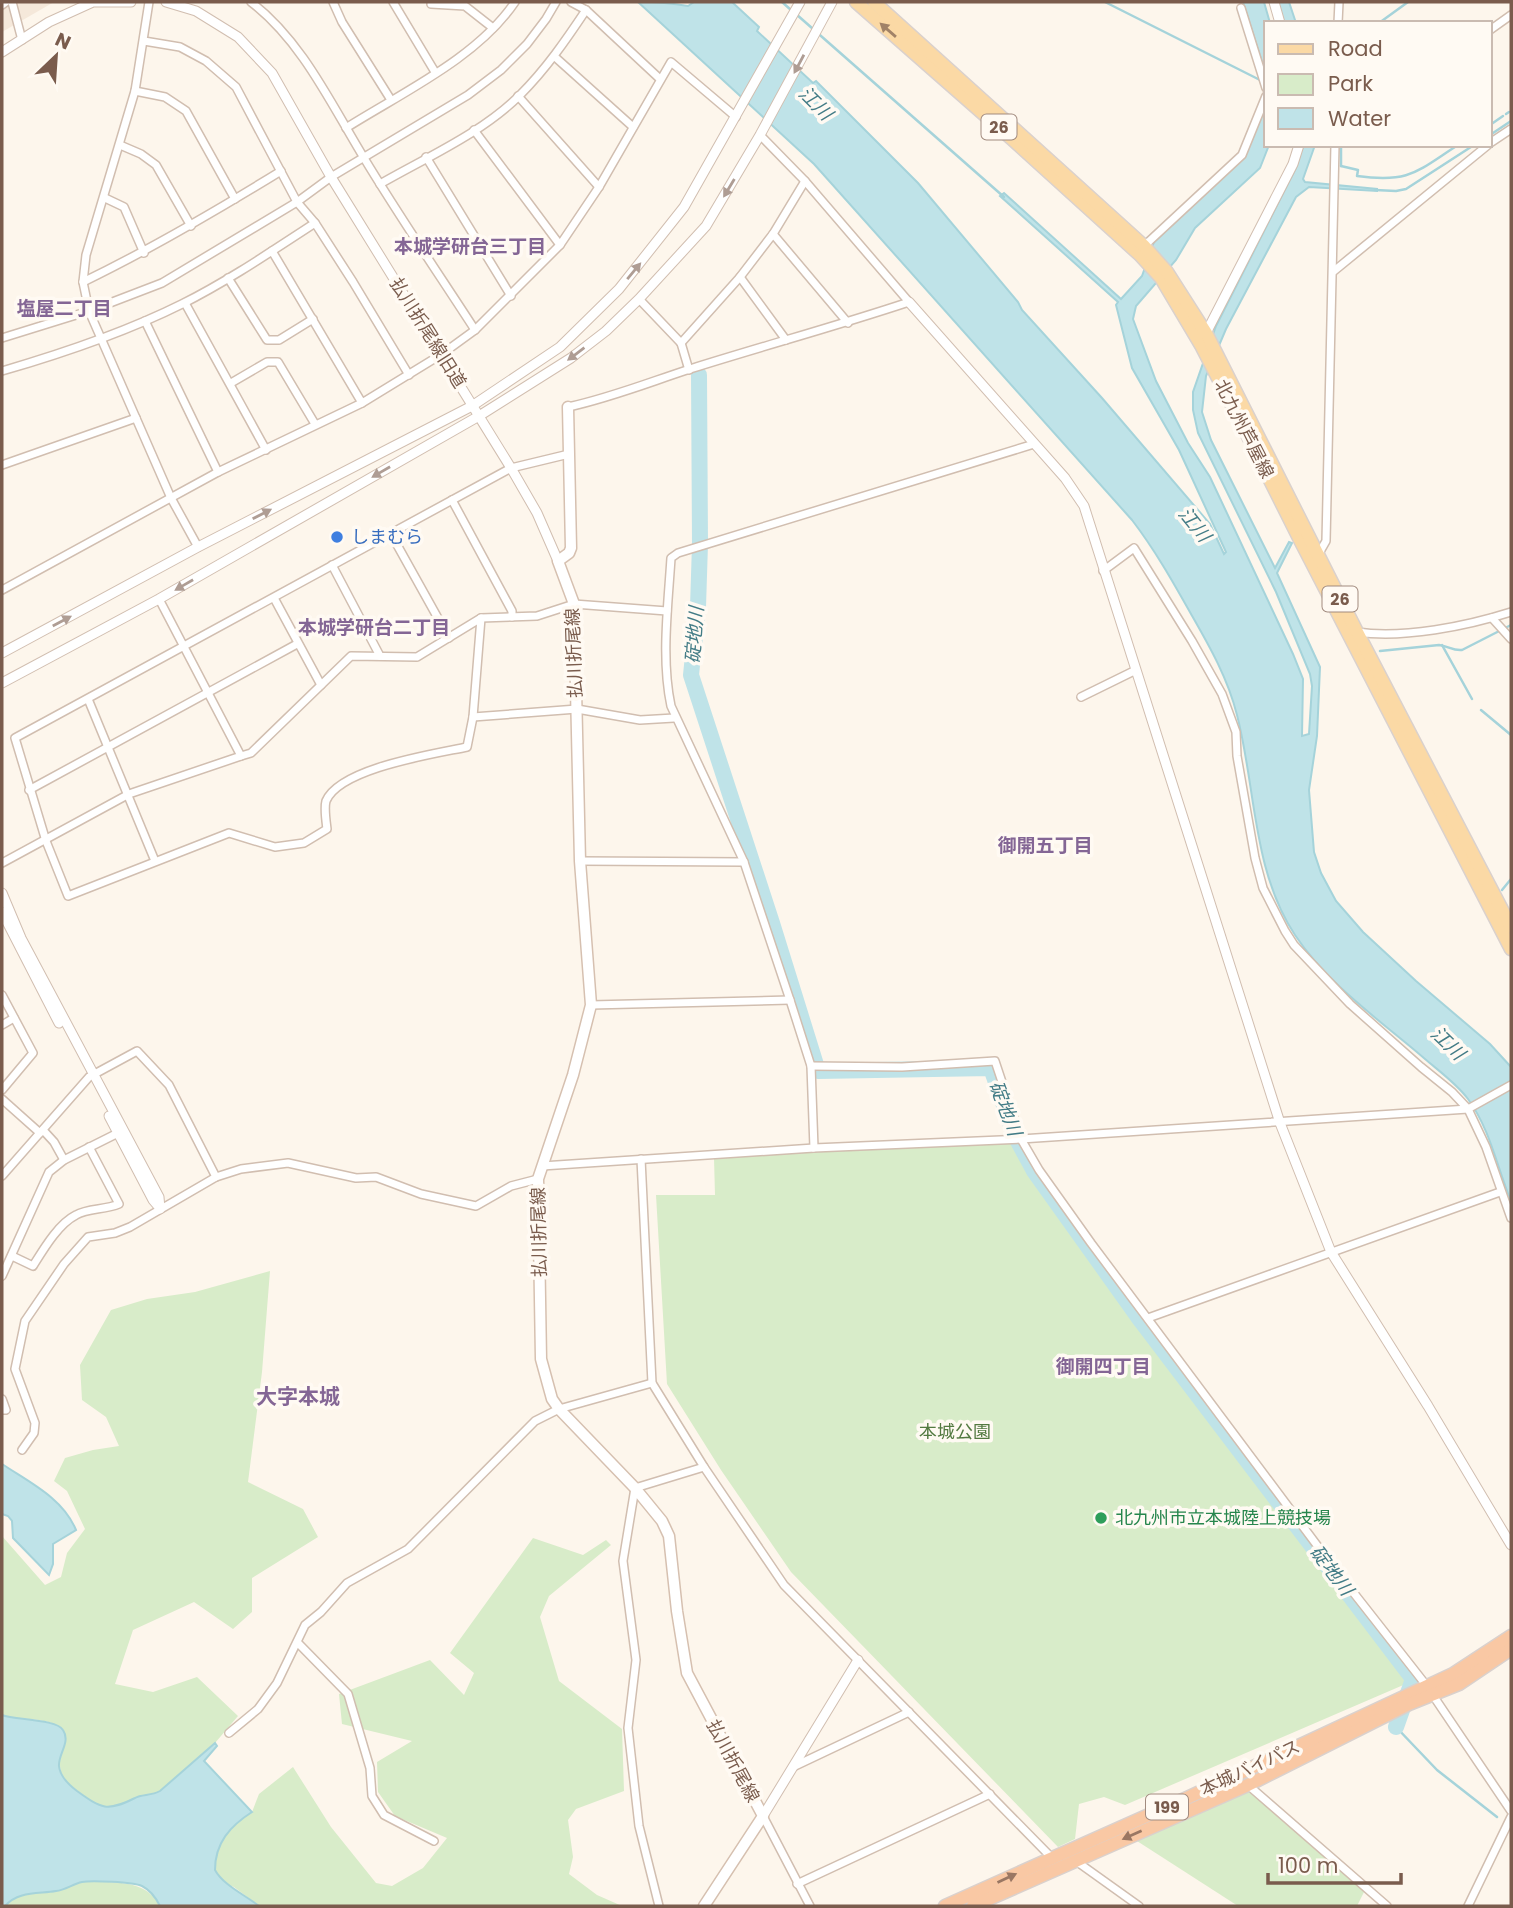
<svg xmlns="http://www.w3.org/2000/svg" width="1513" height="1908" viewBox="0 0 1513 1908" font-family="Poppins,'Noto Sans JP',sans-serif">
<rect width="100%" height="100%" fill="#fdf6ec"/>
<!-- residential -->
<path fill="#f5e8da" d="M2 2H54L2 32Z"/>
<!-- green -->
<g fill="#d8ecc9">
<path d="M1015 1141 1023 1159 1141 1324 1409 1677 1408 1683 1125 1805 1104 1797 1079 1804 1075 1839 1058 1847 791 1572 721 1470 667 1384 656 1195H715L714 1158Z"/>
<path d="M270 1271 262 1372 248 1482 303 1509 318 1537 252 1578V1612L233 1629 194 1602 133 1630 115 1684 153 1692 197 1677 238 1716 215 1743 160 1791 150 1796 136 1797 119 1806 103 1808 93 1802 68 1784 61 1774 59 1758 63 1750 64 1730C49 1716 20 1721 2 1715V1536L45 1585 61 1577 67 1553 85 1529 67 1491 54 1481 65 1458 93 1450 119 1446 106 1417 82 1400 80 1365 111 1310 147 1299 195 1292Z"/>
<path d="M533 1538 583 1555 606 1540 611 1545 549 1596 540 1617 559 1681 622 1729 624 1791 576 1809 568 1820 573 1857 569 1874 597 1895 622 1906H259L234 1887 224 1883 215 1870V1860L221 1841 229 1829 236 1821 252 1812 259 1794 293 1767 331 1827 376 1883 392 1886 423 1868 447 1838 395 1816 378 1792 377 1762 412 1741 342 1724 339 1694 430 1660 464 1695 474 1673 450 1653Z"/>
<path d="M1252 1790 1368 1884 1357 1906H1238L1137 1841Z"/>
<path d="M99 1881C124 1884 146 1881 160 1906H5C18 1891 38 1894 56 1891 65 1890 73 1884 82 1882 87 1881 93 1881 99 1881Z"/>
</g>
<!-- water -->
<g fill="#bfe3e8" stroke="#a5d3da" stroke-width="2">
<path d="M638 2C656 2 671 3 688 6L694 2H732L759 27 757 31 813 83 816 81 918 183 1018 302 1022 310 1102 398 1210 524 1224 554 1226 552 1179 450 1132 368 1116 305 1118 302 1000 196 1004 193 1121 299 1142 276 1154 242 1244 157 1266 104V145H1269L1260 168 1195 228 1176 260 1136 306 1133 319 1156 381 1188 443 1210 477 1293 654 1303 679 1302 736 1309 734 1312 686 1310 674 1276 592 1198 433 1193 410V392L1216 326 1296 168 1303 145H1315L1303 179 1305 182 1377 189V191L1309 187 1296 197 1226 329 1206 376 1202 412 1211 440 1275 568 1289 542 1292 543 1277 573 1320 667 1317 736 1309 790 1314 852 1321 873 1336 901 1363 932 1416 981 1490 1044 1511 1067V1201C1497 1167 1490 1129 1468 1099 1457 1084 1439 1071 1425 1059 1381 1021 1328 985 1295 935 1252 870 1256 788 1237 715 1228 679 1210 647 1191 614 1173 582 1155 550 1132 520L814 164Z"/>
<path d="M1243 2H1264L1270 23H1266V75Z"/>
<path d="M1278 2H1289L1296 23H1284Z"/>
<path d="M2 1464C29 1482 63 1498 76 1530L53 1544V1564L49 1575 13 1538 12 1521 8 1516 2 1514Z"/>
<path d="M2 1715C14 1720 57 1719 63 1730 71 1742 58 1754 59 1766 60 1777 69 1785 77 1791 102 1809 107 1812 135 1798 142 1794 151 1796 160 1791L215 1743 217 1746 204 1761 252 1812C230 1826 215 1843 215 1870 223 1885 245 1895 259 1906H160C156 1898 150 1890 142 1886 133 1882 91 1880 82 1882 73 1884 65 1890 56 1891 38 1894 18 1891 5 1906H2Z"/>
</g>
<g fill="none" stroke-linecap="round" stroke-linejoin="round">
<!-- stream -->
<g stroke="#a5d3da" stroke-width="2.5">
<path d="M782 2 791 10"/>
<path d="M1105 2 1260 80"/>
<path d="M796 14 1004 197"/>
<path d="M1379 23 1408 2"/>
<path d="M1506 114 1509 112"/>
<path d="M1490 125 1503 116"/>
<path d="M1490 135 1511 121"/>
<path d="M1341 166 1358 170 1357 176C1410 183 1416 172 1458 145"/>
<path d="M1341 166V145"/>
<path d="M1375 190 1396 191 1406 189 1474 145"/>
<path d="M1442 645 1472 699"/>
<path d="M1380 651 1439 645C1448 646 1453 651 1462 650L1511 625"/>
<path d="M1481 710 1511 735"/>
<path d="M1502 890 1511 879"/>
<path d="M1396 1727 1437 1770 1497 1817"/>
</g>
<!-- river -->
<path stroke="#bfe3e8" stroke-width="16" d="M699 375 700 544 698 607 691 675 772 923 818 1071 991 1068 1014 1134 1034 1171 1141 1321 1413 1679 1396 1727"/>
<!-- minor casing -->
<g stroke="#d1beb0" stroke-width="10">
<g id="minor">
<path d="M12 2 22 40"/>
<path d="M149 2 135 91 86 255 83 282 89 311 171 498 198 547"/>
<path d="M251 2C302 41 331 104 364 158 399 216 438 273 475 330"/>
<path d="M333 2 342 22 391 100"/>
<path d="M393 2 435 72"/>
<path d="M571 2 586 10 660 79"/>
<path d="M431 4 465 6 493 28"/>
<path d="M2 5 6 2"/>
<path d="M1241 8 1266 88"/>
<path d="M1338 23 1339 2"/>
<path d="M1490 30 1511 15"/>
<path d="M144 41 180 47 206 61 236 87 297 202 315 223 353 282 409 375"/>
<path d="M555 57 633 127"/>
<path d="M135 91 165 97 186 111 235 199"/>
<path d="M518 96 599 187"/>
<path d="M346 128C403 92 477 58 515 2"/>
<path d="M474 130 560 245"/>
<path d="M1490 143 1511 129"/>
<path d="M120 145 141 154 156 165 191 226"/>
<path d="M426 157 511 296"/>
<path d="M380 184C427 157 482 133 520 95 546 69 566 40 586 10"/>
<path d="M105 198 124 207 144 253"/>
<path d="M773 234 848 323"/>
<path d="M1143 247 1242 155 1266 96"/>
<path d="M272 251 362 403"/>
<path d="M1334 271 1488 145"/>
<path d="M740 277 786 340"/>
<path d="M228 278 267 340H279L313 319"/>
<path d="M83 282C151 249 216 211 281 171"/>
<path d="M639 299 681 343 740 277 773 234 805 181"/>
<path d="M185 303 266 450"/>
<path d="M145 321 218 472"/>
<path d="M2 338 89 311 162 283 297 202 331 177 468 95 501 70 527 44 546 19 556 2"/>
<path d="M681 343 689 370"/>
<path d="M2 371C64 353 124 333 182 304 228 281 272 251 315 223"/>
<path d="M231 383 267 362H278L315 424"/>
<path d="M568 407C610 398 650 382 690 369 763 346 837 326 909 302L805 181 760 135"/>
<path d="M2 465 136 418"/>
<path d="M452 500 512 611V617"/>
<path d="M391 534 449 638"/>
<path d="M1318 555 1326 541 1335 145"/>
<path d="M332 565 380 656"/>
<path d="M1103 571 1134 548 1192 641 1222 694 1236 732 1237 756 1255 858 1263 888 1285 931 1294 945 1350 1004 1421 1067 1452 1092 1468 1109 1486 1147 1511 1218"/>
<path d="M2 590 218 472 362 403 442 354 475 330 560 245 599 187 671 62 736 117"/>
<path d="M274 598 321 685"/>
<path d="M481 618 473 717 467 747C434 754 340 768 326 801 324 808 326 821 327 829L304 843 275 847 229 833 68 896 46 841 15 738 511 468 569 454"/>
<path d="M1492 618 1511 639"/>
<path d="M1357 632C1403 639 1467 626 1511 612"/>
<path d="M1081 697 1136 670"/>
<path d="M88 699 155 861"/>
<path d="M473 717 577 709 640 720 674 718"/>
<path d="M241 756 251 753 351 656 417 657 481 618 537 616 574 604 667 611"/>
<path d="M29 790 297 644"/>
<path d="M580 861 744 862"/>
<path d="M2 863 129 794 241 756 159 599"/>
<path d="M2 995 33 1053 2 1090"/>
<path d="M591 1005 790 1000"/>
<path d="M2 1025 14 1018"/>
<path d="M811 1066 902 1067 995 1061 1021 1139 1039 1170 1091 1243 1331 1564 1426 1685 1511 1811"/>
<path d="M2 1099 40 1133"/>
<path d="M43 1130 54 1142 64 1160"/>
<path d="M814 1148 811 1066 790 1000 744 862 671 706C661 659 668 606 671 558L678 553 1034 444"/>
<path d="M641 1159 652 1383 704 1467 784 1585 1051 1857"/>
<path d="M542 1166 814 1148 1021 1139 1468 1109 1511 1085"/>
<path d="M2 1176 89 1077 137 1051 169 1085 216 1177"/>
<path d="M12 1256 33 1266C43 1250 58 1224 76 1215 88 1208 105 1210 119 1204L89 1147"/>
<path d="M2 1276 49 1172 64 1160 118 1133"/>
<path d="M1148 1318 1500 1192"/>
<path d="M2 1399 6 1410H2"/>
<path d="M22 1450 34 1433 35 1423 15 1369 25 1321 64 1264 88 1237 115 1233 130 1227 216 1177 241 1169 288 1163 356 1178 376 1177 421 1194 476 1206 511 1186 538 1179"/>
<path d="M298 1643 348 1694 370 1768 372 1796 384 1815 434 1841"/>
<path d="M229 1733 258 1709 277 1683 305 1625 321 1612 347 1583 408 1549 535 1421 559 1409 652 1383"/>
<path d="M795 1766 909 1712"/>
<path d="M1248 1785 1387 1906"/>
<path d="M763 1816 810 1906"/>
<path d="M1076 1861 1139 1906"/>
<path d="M797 1884 990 1794"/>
<path d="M659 1906 639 1826 628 1728 636 1660 623 1561 635 1488 704 1467"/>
<path d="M1468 1906 1511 1817"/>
</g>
</g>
<!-- tertiary casing -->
<g stroke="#d1beb0" stroke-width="11">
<g id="tertiary">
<path d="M166 2 196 11 238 37 272 73 331 177 511 468 537 513 558 561"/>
<path d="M1274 2 1280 23"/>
<path d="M2 52 49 22 93 2H131"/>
<path d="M909 302 1065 478 1084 506 1280 1123 1331 1252 1428 1406 1511 1545"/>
<path d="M1205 335 1293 164 1299 145"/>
<path d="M2 653 198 547 472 406 560 347 619 289 684 207 800 2"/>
<path d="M2 683 159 599 479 416 571 358 606 331 639 299 706 226 760 135 832 2"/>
<path d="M2 893 21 938 159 1197 160 1209"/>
<path d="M2 912 59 1023"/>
<path d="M109 1116 153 1200 159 1207"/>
<path d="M763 1816 858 1660"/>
</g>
</g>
<!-- secondary casing -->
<g stroke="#d6c0b0" stroke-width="13">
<path id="secondary" d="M568 407 571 548 569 553 558 561 574 604 580 861 591 1005 573 1075 538 1179 541 1359 552 1399 559 1409 635 1488 662 1521 669 1536 677 1611 687 1673 763 1816 704 1906"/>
</g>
<!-- primary casing -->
<g stroke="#dad1cd" stroke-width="15">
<g id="primary">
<path d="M856 2 1011 138 1140 255 1161 278 1202 347 1250 440 1299 538 1511 949"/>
<path d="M874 2 1144 246 1167 272 1206 333 1357 632 1511 927"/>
</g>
</g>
<!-- trunk casing -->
<g stroke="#dad1cd" stroke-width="15">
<g id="trunk">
<path d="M945 1906 1189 1797 1453 1674 1511 1636"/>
<path d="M973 1906 1248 1785 1409 1704 1459 1684 1511 1649"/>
</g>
</g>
<!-- minor -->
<use href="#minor" stroke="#fff" stroke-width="7"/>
<!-- tertiary -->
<use href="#tertiary" stroke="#fff" stroke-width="9"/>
<!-- secondary -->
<use href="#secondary" stroke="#fff" stroke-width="10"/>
<!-- primary -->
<use href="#primary" stroke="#fbd9a5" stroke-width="12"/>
<!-- trunk -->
<use href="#trunk" stroke="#f9c8a4" stroke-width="12"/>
</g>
<!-- one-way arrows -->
<defs><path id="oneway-solid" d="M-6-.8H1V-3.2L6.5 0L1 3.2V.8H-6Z" transform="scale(1.75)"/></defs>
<use fill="#a18267" href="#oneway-solid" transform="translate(888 30) rotate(-139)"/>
<g fill="#af9d94">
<use href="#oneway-solid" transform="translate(799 64) rotate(118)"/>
<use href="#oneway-solid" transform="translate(729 188) rotate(121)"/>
<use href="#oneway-solid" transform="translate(634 271) rotate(-50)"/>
<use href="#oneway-solid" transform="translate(576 354) rotate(143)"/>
<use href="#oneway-solid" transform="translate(381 472) rotate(150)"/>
<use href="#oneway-solid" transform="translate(262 514) rotate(-27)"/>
<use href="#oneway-solid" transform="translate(184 585) rotate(150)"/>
<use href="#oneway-solid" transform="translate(62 621) rotate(-28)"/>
</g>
<g fill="#9a7763">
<use href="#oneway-solid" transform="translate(1132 1835) rotate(156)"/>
<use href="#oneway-solid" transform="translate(1007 1878) rotate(-25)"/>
</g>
<!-- markers -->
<circle fill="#3f7fe0" stroke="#fffaf3" stroke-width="2.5" cx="337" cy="537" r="7"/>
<circle fill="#2e9e5b" stroke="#fffaf3" stroke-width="2.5" cx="1101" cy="1518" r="7"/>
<g text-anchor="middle" stroke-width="7" stroke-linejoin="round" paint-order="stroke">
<!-- shield labels -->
<g fill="#fffaf3" stroke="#a28b7f" stroke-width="2">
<rect x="981.5" y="114.5" width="35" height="25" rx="5"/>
<rect x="1322.5" y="586.5" width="35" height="25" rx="5"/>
<rect x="1146" y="1794.5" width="42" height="25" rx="5"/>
</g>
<g font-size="16" font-weight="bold" fill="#7a5c4d">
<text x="999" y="133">26</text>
<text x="1340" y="605">26</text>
<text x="1167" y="1813">199</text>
</g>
<!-- street labels -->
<g font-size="18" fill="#7a5c4d" stroke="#fffaf3">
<text transform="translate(428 333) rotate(58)" y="6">払川折尾線旧道</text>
<text transform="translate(1244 429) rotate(63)" y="6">北九州芦屋線</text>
<text transform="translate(574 653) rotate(-92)" y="6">払川折尾線</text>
<text transform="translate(539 1232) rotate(-91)" y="6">払川折尾線</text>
<text transform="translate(733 1761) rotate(62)" y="6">払川折尾線</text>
<text transform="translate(1250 1768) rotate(-25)" y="6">本城バイパス</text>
</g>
<!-- shop labels -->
<g font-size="18" fill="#366cbe" stroke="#fffaf3" text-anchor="start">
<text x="351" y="543">しまむら</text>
</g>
<!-- park labels -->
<g font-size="18" fill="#537a41" stroke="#fffaf3">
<text x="955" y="1438">本城公園</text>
</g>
<!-- leisure labels -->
<g font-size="18" fill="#27864d" stroke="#fffaf3" text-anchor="start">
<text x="1115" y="1524">北九州市立本城陸上競技場</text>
</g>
<!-- water labels -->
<g font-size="19" font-style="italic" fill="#437c86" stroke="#fffaf3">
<text transform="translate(816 103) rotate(45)" y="7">江川</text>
<text transform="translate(1195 524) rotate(51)" y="7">江川</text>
<text transform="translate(694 635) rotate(-86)" y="7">碇地川</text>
<text transform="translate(1448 1043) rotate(44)" y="7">江川</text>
<text transform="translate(1006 1108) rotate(69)" y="7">碇地川</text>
<text transform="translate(1332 1570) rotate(53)" y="7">碇地川</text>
</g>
<!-- neighbourhood labels -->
<g font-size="19" font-weight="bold" fill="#846695" stroke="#fffaf3">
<text x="470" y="253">本城学研台三丁目</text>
<text x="64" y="315">塩屋二丁目</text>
<text x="374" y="634">本城学研台二丁目</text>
<text x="1045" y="852">御開五丁目</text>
<text x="1103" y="1373">御開四丁目</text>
</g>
<!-- quarter labels -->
<g font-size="21" font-weight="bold" fill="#846695" stroke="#fffaf3">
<text x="298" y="1404">大字本城</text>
</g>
</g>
<!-- border -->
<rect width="1513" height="1908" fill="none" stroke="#7a5c4d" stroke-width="7"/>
<!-- legend -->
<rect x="1264" y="21" width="228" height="126" fill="#fffaf3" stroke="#cabbb1" stroke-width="2"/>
<rect x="1278" y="44" width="35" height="10" fill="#fbd9a5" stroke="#cabbb1" stroke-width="2"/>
<text x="1328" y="56" font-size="21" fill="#7a5c4d">Road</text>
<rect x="1278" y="74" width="35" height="21" fill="#d8ecc9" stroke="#cabbb1" stroke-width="2"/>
<text x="1328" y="91" font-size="21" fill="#7a5c4d">Park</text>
<rect x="1278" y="108" width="35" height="21" fill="#bfe3e8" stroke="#cabbb1" stroke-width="2"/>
<text x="1328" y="126" font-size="21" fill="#7a5c4d">Water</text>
<!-- north arrow -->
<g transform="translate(56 56) rotate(25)" stroke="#fffaf3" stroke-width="5" paint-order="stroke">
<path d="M0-5L12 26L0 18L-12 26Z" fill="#7a5c4d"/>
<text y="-10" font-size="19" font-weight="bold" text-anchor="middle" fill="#7a5c4d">N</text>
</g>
<!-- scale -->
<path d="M1268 1873v10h133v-10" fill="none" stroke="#7a5c4d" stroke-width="3.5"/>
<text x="1278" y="1873" font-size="21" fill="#7a5c4d" stroke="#fffaf3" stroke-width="5" paint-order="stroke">100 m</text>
</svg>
